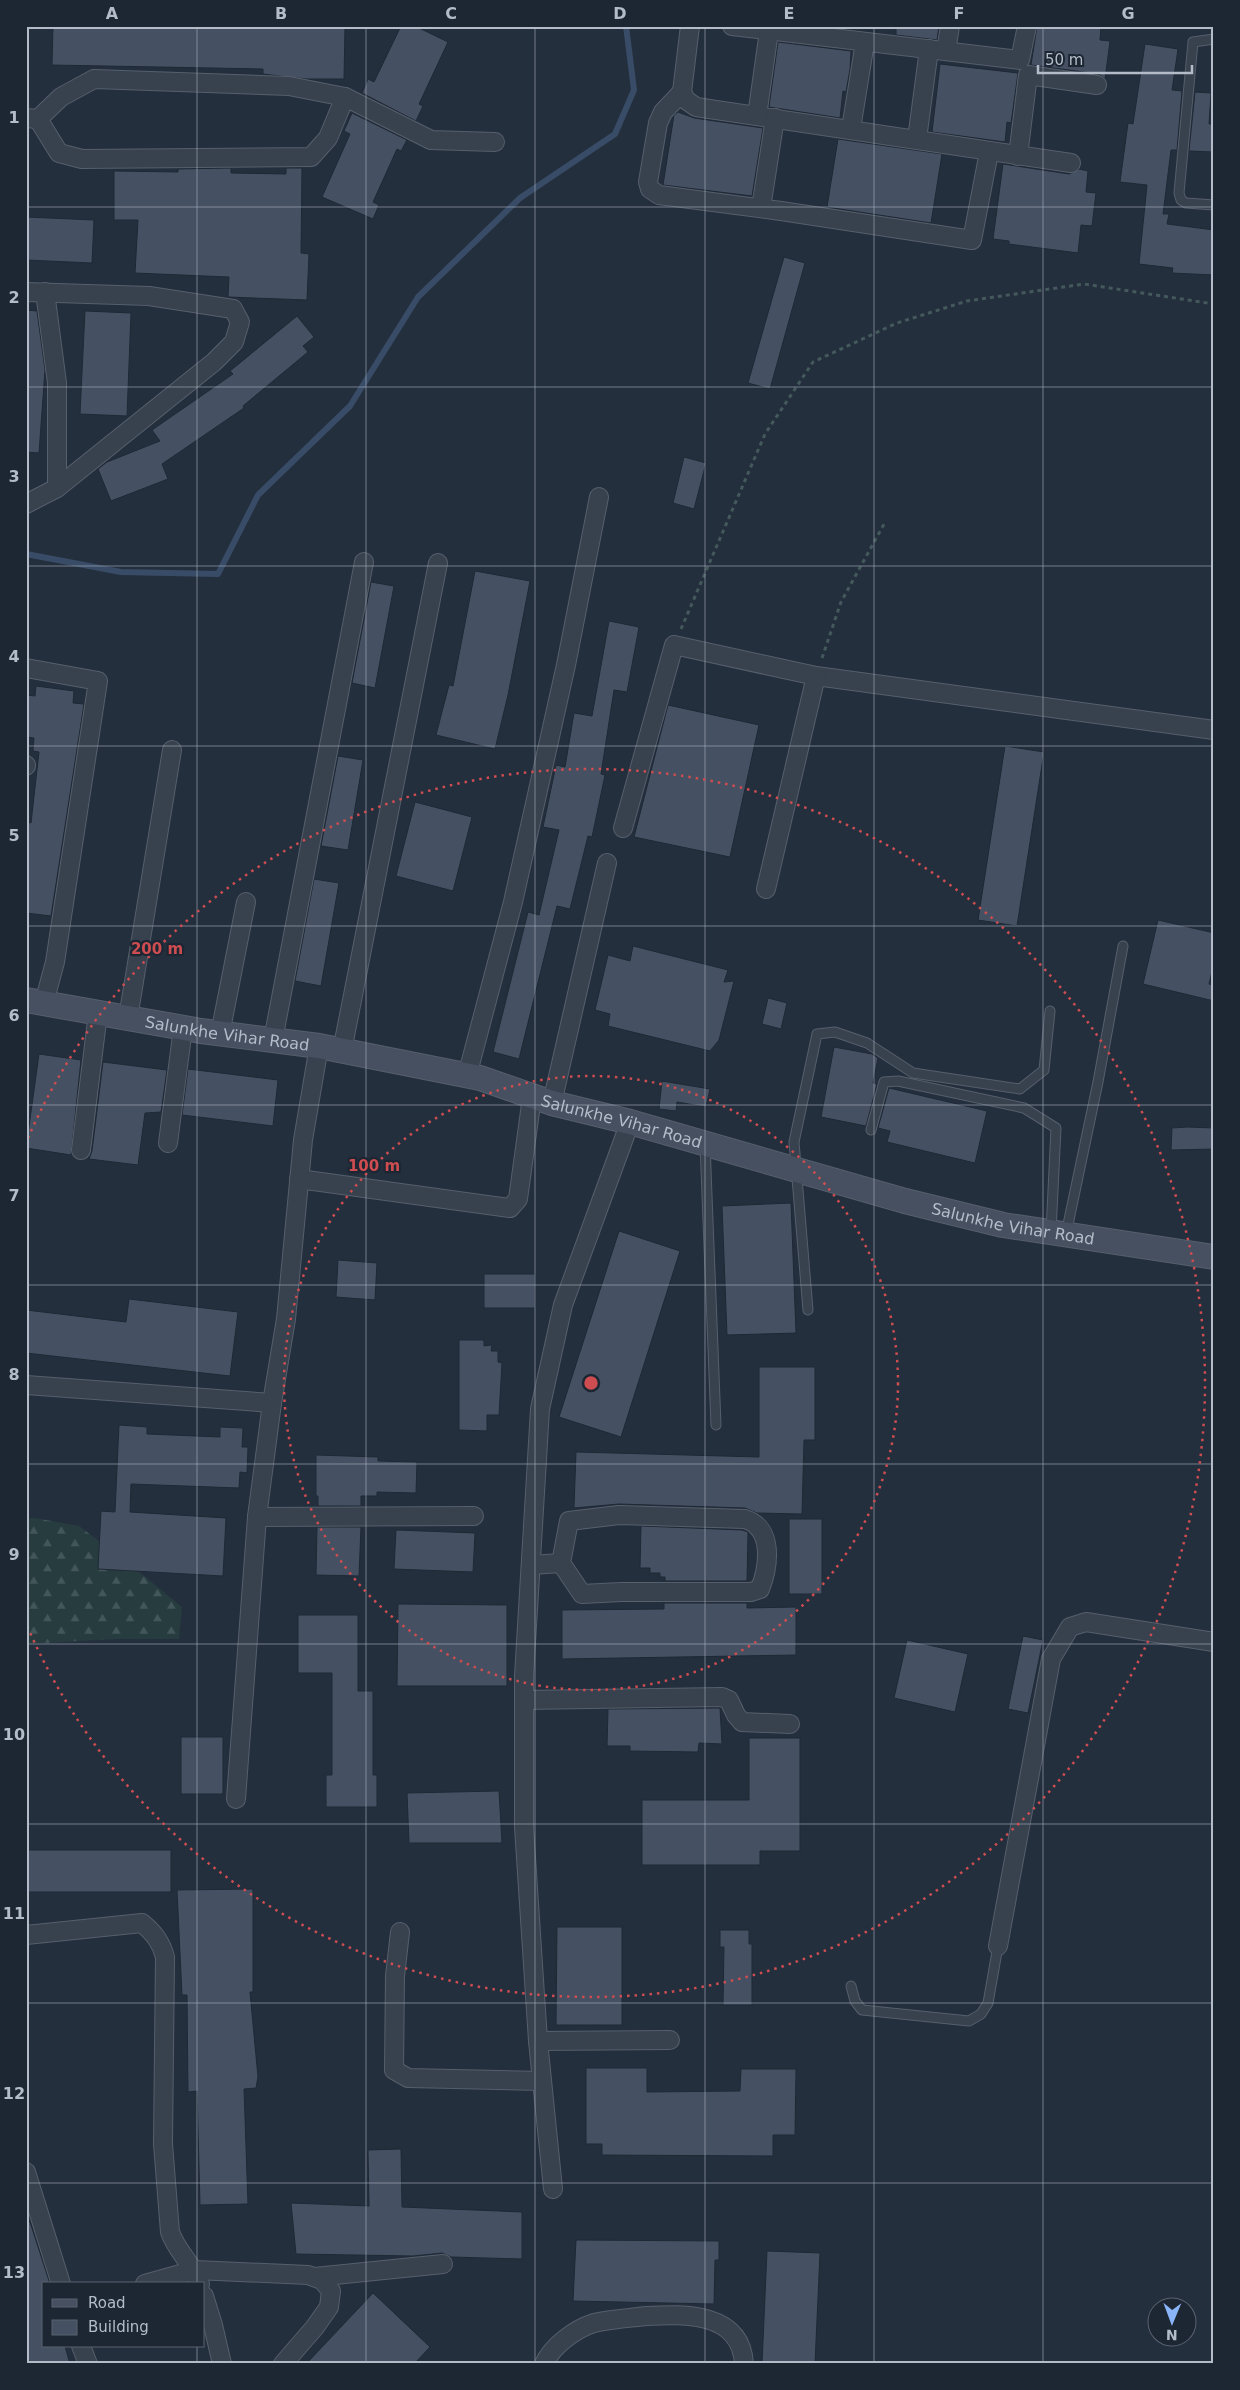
<svg xmlns="http://www.w3.org/2000/svg" width="1240" height="2390" viewBox="0 0 1240 2390" font-family="'DejaVu Sans',sans-serif">
<defs>
<pattern id="forest-firs" width="22" height="20" patternUnits="userSpaceOnUse" patternTransform="scale(1.25)"><rect width="22" height="20" fill="#263c3f"/><path d="M5 1l3.5 6h-7zM16 11l3.5 6h-7z" fill="#435659"/></pattern>
</defs>
<rect width="100%" height="100%" fill="#242f3e"/>
<!-- forest -->
<path fill="url(#forest-firs)" d="M35 1518 79 1526 127 1562 182 1607 179 1639H116L26 1644V1519Z"/>
<g fill="none" stroke-linecap="round" stroke-linejoin="round">
<!-- stream -->
<path stroke="#394c67" stroke-width="6" d="M26 554 121 572 218 574 258 495 350 406 418 297 520 198 615 134 634 90 626 26"/>
</g>
<!-- building -->
<g fill="#455162" stroke="#1f2835">
<path d="M53 26H345L344 79H306L263 74V69L52 65Z"/>
<path d="M401 26H415L448 42 419 104 423 106 416 121 362 93 368 79 374 82Z"/>
<path d="M896 26H939L937 40 896 35Z"/>
<path d="M1037 26H1101L1100 40 1110 41 1105 79 1099 74 1031 65Z"/>
<path d="M778 42 851 51 850 69 846 92 843 91 840 118 769 107Z"/>
<path d="M1145 44 1178 49 1172 90 1182 91 1177 150H1171L1163 214H1169L1167 224 1214 230V275L1172 273 1173 268 1139 264 1147 185 1120 182 1128 123 1133 124Z"/>
<path d="M940 64 1018 73 1011 123 1007 122 1005 142 932 132Z"/>
<path d="M1195 92 1211 93 1209 124H1214V152L1189 151Z"/>
<path d="M678 112 694 118 763 128 752 196 663 185 674 115Z"/>
<path d="M352 113 407 140 401 151 397 149 373 202 379 205 373 219 322 197 350 134 344 131Z"/>
<path d="M838 139 942 154 931 223 827 207Z"/>
<path d="M1003 164 1069 174 1079 169 1088 171 1086 192 1096 193 1092 226 1081 225 1078 253 1009 244V241L993 239Z"/>
<path d="M231 168V173L286 174V168H302L301 253 309 254 307 300 228 297 229 277 135 273 138 220H114V171L178 172V169Z"/>
<path d="M26 217 94 220 92 263 26 260Z"/>
<path d="M784 257 805 263 770 389 748 383Z"/>
<path d="M26 310 37 311 45 370 39 453 26 452Z"/>
<path d="M85 311 131 313 127 416 80 414Z"/>
<path d="M297 316 314 337 303 346 308 352 243 406 244 408 162 464 168 479 111 501 98 469 107 462 160 441 152 430 233 374 230 371Z"/>
<path d="M684 457 706 463 694 509 673 503Z"/>
<path d="M475 571 530 581 508 695 495 749 436 735 449 685 453 686Z"/>
<path d="M371 582 394 586 375 688 352 683Z"/>
<path d="M609 621 639 627 627 692 614 690 601 774 605 775 592 837 588 836 570 909 557 906 519 1059 493 1052 528 912 539 915 559 830 543 827 556 765 565 767 574 713 592 716Z"/>
<path d="M36 686 74 691 73 703 84 704 51 916 26 913V840L29 822 31 823 39 752 33 751 34 738 26 737V695L35 696Z"/>
<path d="M668 705 759 725 730 857 634 837Z"/>
<path d="M1005 746 1044 752 1017 926 978 920Z"/>
<path d="M338 756 363 760 348 850 321 846Z"/>
<path d="M415 802 472 817 453 891 396 876Z"/>
<path d="M314 879 339 883 321 986 295 981Z"/>
<path d="M1158 920 1214 933V963L1209 984 1214 985V1001L1143 984Z"/>
<path d="M633 946 728 970 724 982 734 981 719 1040 710 1051 608 1026 610 1014 595 1010 608 955 630 961Z"/>
<path d="M768 998 787 1003 781 1029 762 1024Z"/>
<path d="M834 1047 872 1054 878 1058 873 1083 877 1084 866 1126 821 1117Z"/>
<path d="M39 1054 81 1060 71 1155 26 1148Z"/>
<path d="M103 1062 167 1070 161 1112 145 1113 138 1165 89 1159 92 1151Z"/>
<path d="M188 1069 278 1080 273 1126 182 1115Z"/>
<path d="M662 1081 710 1089 706 1107 677 1102 676 1111 659 1109Z"/>
<path d="M889 1088 987 1111 975 1163 887 1142 890 1131 878 1128Z"/>
<path d="M1187 1127 1214 1128V1149L1171 1150 1172 1128Z"/>
<path d="M791 1203 796 1333 727 1335 722 1206Z"/>
<path d="M619 1231 680 1251 621 1437 559 1417Z"/>
<path d="M338 1260 377 1263 375 1300 336 1297Z"/>
<rect x="484" y="1274" width="51" height="34"/>
<path d="M129 1299 238 1312 230 1376 26 1353V1310L126 1322Z"/>
<path d="M459 1340H484V1346L492 1345 491 1351H498V1362L502 1363 499 1415H487V1431L459 1430Z"/>
<path d="M759 1367H815V1440H804L802 1514 757 1513 745 1508 619 1504 574 1508 576 1452 759 1457Z"/>
<path d="M119 1425 147 1427V1434L220 1437V1427L243 1428 242 1447H248L247 1473 240 1472 239 1488 131 1484 130 1512 226 1518 223 1576 98 1569 101 1511 115 1512Z"/>
<path d="M316 1455 378 1457V1461L417 1462 416 1493 377 1492V1496H361V1506H318V1496H316Z"/>
<rect x="789" y="1519" width="33" height="75"/>
<path d="M641 1526 742 1530 748 1532 747 1581H665V1577H660V1573H650V1568H640Z"/>
<path d="M317 1527H361L359 1576 316 1575Z"/>
<path d="M396 1530 475 1533 473 1572 394 1569Z"/>
<path d="M664 1603H747V1608L796 1607V1655L562 1659V1610L664 1609Z"/>
<path d="M398 1604 507 1605V1686H397Z"/>
<path d="M298 1615H358V1691H373V1775H377V1807H326V1775H332V1673H298Z"/>
<path d="M1023 1636 1043 1640 1028 1713 1008 1709Z"/>
<path d="M907 1640 968 1654 955 1712 894 1698Z"/>
<path d="M720 1708 722 1744 699 1743 698 1752 630 1751V1746H607L608 1709Z"/>
<rect x="181" y="1737" width="42" height="57"/>
<path d="M749 1738H800V1851H760V1865H642V1800H749Z"/>
<path d="M499 1791 502 1843H409L407 1793Z"/>
<rect x="26" y="1850" width="145" height="42"/>
<path d="M253 1889V1992H250L258 2077 256 2088 244 2089 248 2204 200 2205 197 2091 188 2092 187 1995H182L177 1890Z"/>
<path d="M557 1927H622V2025H556Z"/>
<path d="M720 1930H749V1944H752V2005H723L724 1947H720Z"/>
<path d="M586 2068H647V2092L740 2091 741 2069H796L795 2135H773V2156L602 2155V2144H586Z"/>
<path d="M401 2149 402 2207 522 2212V2259L451 2257 442 2253 413 2256 296 2254 291 2203 369 2206 368 2150Z"/>
<path d="M26 2222H30L50 2284H44V2346H65L70 2364H30L26 2352Z"/>
<path d="M576 2240 719 2241V2260H715L714 2304 573 2301Z"/>
<path d="M767 2251 820 2253 815 2364H762Z"/>
<path d="M373 2293 430 2347 414 2364H306Z"/>
</g>
<g fill="none" stroke-linecap="round" stroke-linejoin="round">
<!-- lane casing -->
<g stroke="#565f6c" stroke-width="11">
<g id="lane">
<path d="M1214 39 1193 42 1179 193 1181 200 1186 203 1214 205"/>
<path d="M871 1130 884 1082 898 1081 1024 1108 1056 1128 1051 1232"/>
<path d="M705 1144 716 1425"/>
<path d="M1066 1234 1098 1082 1123 946"/>
<path d="M808 1310 794 1142 817 1034 835 1032 867 1043 913 1073 1020 1089 1044 1070 1050 1011"/>
<path d="M851 1986 855 2001 862 2010 969 2021 981 2014 988 2003 998 1946"/>
</g>
</g>
<!-- street casing -->
<g stroke="#565f6c" stroke-width="20">
<g id="street">
<path d="M690 26 682 92 686 100 696 107 1071 163"/>
<path d="M732 26 1020 60 1027 26"/>
<path d="M946 51 950 26"/>
<path d="M682 92 663 112 658 123 648 182 650 189 659 195 781 211 972 240 989 152"/>
<path d="M757 116 769 31"/>
<path d="M26 118 38 119 61 97 94 79 289 86 345 97 431 140 495 142"/>
<path d="M38 119 59 153 82 159 311 157 328 138 345 97"/>
<path d="M851 129 865 42"/>
<path d="M917 139 929 49"/>
<path d="M1018 156 1028 75 1097 85"/>
<path d="M761 208 775 118"/>
<path d="M26 292 149 296 233 309 240 322 234 342 214 362 57 488"/>
<path d="M26 504 57 488V383L45 292"/>
<path d="M26 668 98 681 55 962 44 1003"/>
<path d="M26 765V766"/>
<path d="M623 828 674 645 816 676 1214 730"/>
<path d="M766 889 816 676"/>
<path d="M128 1018 172 750"/>
<path d="M220 1034 246 902"/>
<path d="M273 1040 364 562"/>
<path d="M342 1051 438 563"/>
<path d="M467 1076 513 902 566 665 599 497"/>
<path d="M552 1103 607 863"/>
<path d="M168 1143 183 1028"/>
<path d="M81 1150 98 1013"/>
<path d="M299 1179 510 1208 518 1199 532 1097"/>
<path d="M26 1385 272 1403 286 1319 303 1140 319 1046"/>
<path d="M272 1403 257 1517 474 1516"/>
<path d="M619 1515 745 1519C774 1528 769 1566 760 1589L751 1592H621L582 1594 561 1563 569 1521Z"/>
<path d="M531 1565 561 1563"/>
<path d="M524 1700 722 1697 729 1700 736 1715 742 1722 790 1724"/>
<path d="M236 1799 257 1517"/>
<path d="M400 1932 395 1976 394 2070 408 2078 542 2081"/>
<path d="M26 1935 142 1923C154 1933 161 1942 165 1957L163 2144 170 2232C177 2252 193 2264 200 2284"/>
<path d="M998 1946 1051 1659 1070 1627 1086 1622 1214 1642"/>
<path d="M538 2041 670 2040"/>
<path d="M26 2172 61 2284"/>
<path d="M553 2189 538 2041 524 1827V1676L540 1409 563 1305 630 1122"/>
<path d="M315 2277 443 2264"/>
<path d="M145 2284 195 2270 308 2275 322 2280 331 2291 329 2307 315 2327 283 2364"/>
<path d="M204 2296 213 2325 222 2364"/>
<path d="M81 2346 88 2364"/>
<path d="M544 2364C552 2346 575 2329 594 2323 611 2319 629 2318 647 2316 685 2314 741 2312 744 2364"/>
</g>
</g>
<!-- secondary casing -->
<g stroke="#565f6c" stroke-width="26">
<g id="secondary">
<path id="s1" d="M26 1000 201 1031 319 1046 480 1078 552 1103 630 1122 905 1201 1003 1225 1214 1257"/>
</g>
</g>
<!-- path -->
<g stroke="#44595c" stroke-width="3" stroke-dasharray="4 4" stroke-linecap="butt">
<path d="M681 629 765 434 813 362 897 323 967 301 1084 284 1214 304"/>
<path d="M822 658 841 602 884 524"/>
</g>
<!-- lane -->
<use href="#lane" stroke="#38414e" stroke-width="9"/>
<!-- street -->
<use href="#street" stroke="#38414e" stroke-width="18"/>
<!-- secondary -->
<use href="#secondary" stroke="#465061" stroke-width="24"/>
</g>
<!-- grid -->
<path fill="none" stroke="#b4bcc9" stroke-width="1" stroke-opacity="0.55" d="M197 26V2284M366 26V2364M535 26V2364M705 26V2364M874 26V2364M1043 26V2364M26 207H1214M26 387H1214M26 566H1214M26 746H1214M26 926H1214M26 1105H1214M26 1285H1214M26 1464H1214M26 1644H1214M26 1824H1214M26 2003H1214M26 2183H1214M197 2346V2364"/>
<!-- distance rings -->
<g fill="none" stroke="#ce4d50" stroke-width="2.5" stroke-dasharray="2.5 5">
<circle cx="591" cy="1383" r="307"/>
<path d="M28 1138A614 614 0 1 1 28 1628"/>
</g>
<g text-anchor="middle" stroke-width="4.5" stroke-linejoin="round" paint-order="stroke">
<!-- street labels -->
<g font-size="16" fill="#b4bcc9" stroke="#1d2633">
<text dy="6" stroke="none"><textPath href="#s1" startOffset="204">Salunkhe Vihar Road</textPath></text>
<text dy="6" stroke="none"><textPath href="#s1" startOffset="609">Salunkhe Vihar Road</textPath></text>
<text dy="6" stroke="none"><textPath href="#s1" startOffset="1014">Salunkhe Vihar Road</textPath></text>
</g>
</g>
<circle cx="591" cy="1383" r="8" fill="#ce4d50" stroke="#1d2633" stroke-width="2.5"/>
<g font-size="15" text-anchor="middle" font-weight="bold" fill="#ce4d50" stroke="#1d2633" stroke-width="4.5" stroke-linejoin="round" paint-order="stroke">
<text x="157" y="954">200 m</text>
<text x="374" y="1171">100 m</text>
</g>
<!-- border -->
<rect width="1240" height="2390" fill="none" stroke="#1d2633" stroke-width="55"/>
<!-- legend -->
<rect x="42" y="2282" width="162" height="65" fill="#1d2633" stroke="#59626f"/>
<rect x="52" y="2299" width="25" height="8" fill="#465061" stroke="#59626f"/>
<text x="88" y="2308" font-size="15" fill="#b4bcc9">Road</text>
<rect x="52" y="2320" width="25" height="15" fill="#455162" stroke="#59626f"/>
<text x="88" y="2332" font-size="15" fill="#b4bcc9">Building</text>
<!-- north arrow -->
<g transform="translate(1172 2322) rotate(181)"><circle r="24" fill="#1d2633" stroke="#59626f"/>
<path d="M0-4L9 19L0 12L-9 19Z" fill="#8ab4f8"/>
<text y="-8" font-size="14" font-weight="bold" text-anchor="middle" fill="#b4bcc9">N</text>
</g>
<!-- scale -->
<path d="M1038 65v8h154v-8" fill="none" stroke="#b4bcc9" stroke-width="2.5"/>
<text x="1045" y="65" font-size="15" fill="#b4bcc9" stroke="#1d2633" stroke-width="4" paint-order="stroke">50 m</text>
<rect x="28" y="28" width="1184" height="2334" fill="none" stroke="#b4bcc9" stroke-width="2"/>
<g font-size="16" text-anchor="middle" font-weight="bold" fill="#b4bcc9">
<text x="112" y="19">A</text>
<text x="281" y="19">B</text>
<text x="451" y="19">C</text>
<text x="620" y="19">D</text>
<text x="789" y="19">E</text>
<text x="959" y="19">F</text>
<text x="1128" y="19">G</text>
<text x="14" y="123">1</text>
<text x="14" y="303">2</text>
<text x="14" y="482">3</text>
<text x="14" y="662">4</text>
<text x="14" y="841">5</text>
<text x="14" y="1021">6</text>
<text x="14" y="1201">7</text>
<text x="14" y="1380">8</text>
<text x="14" y="1560">9</text>
<text x="14" y="1740">10</text>
<text x="14" y="1919">11</text>
<text x="14" y="2099">12</text>
<text x="14" y="2278">13</text>
</g>
</svg>
